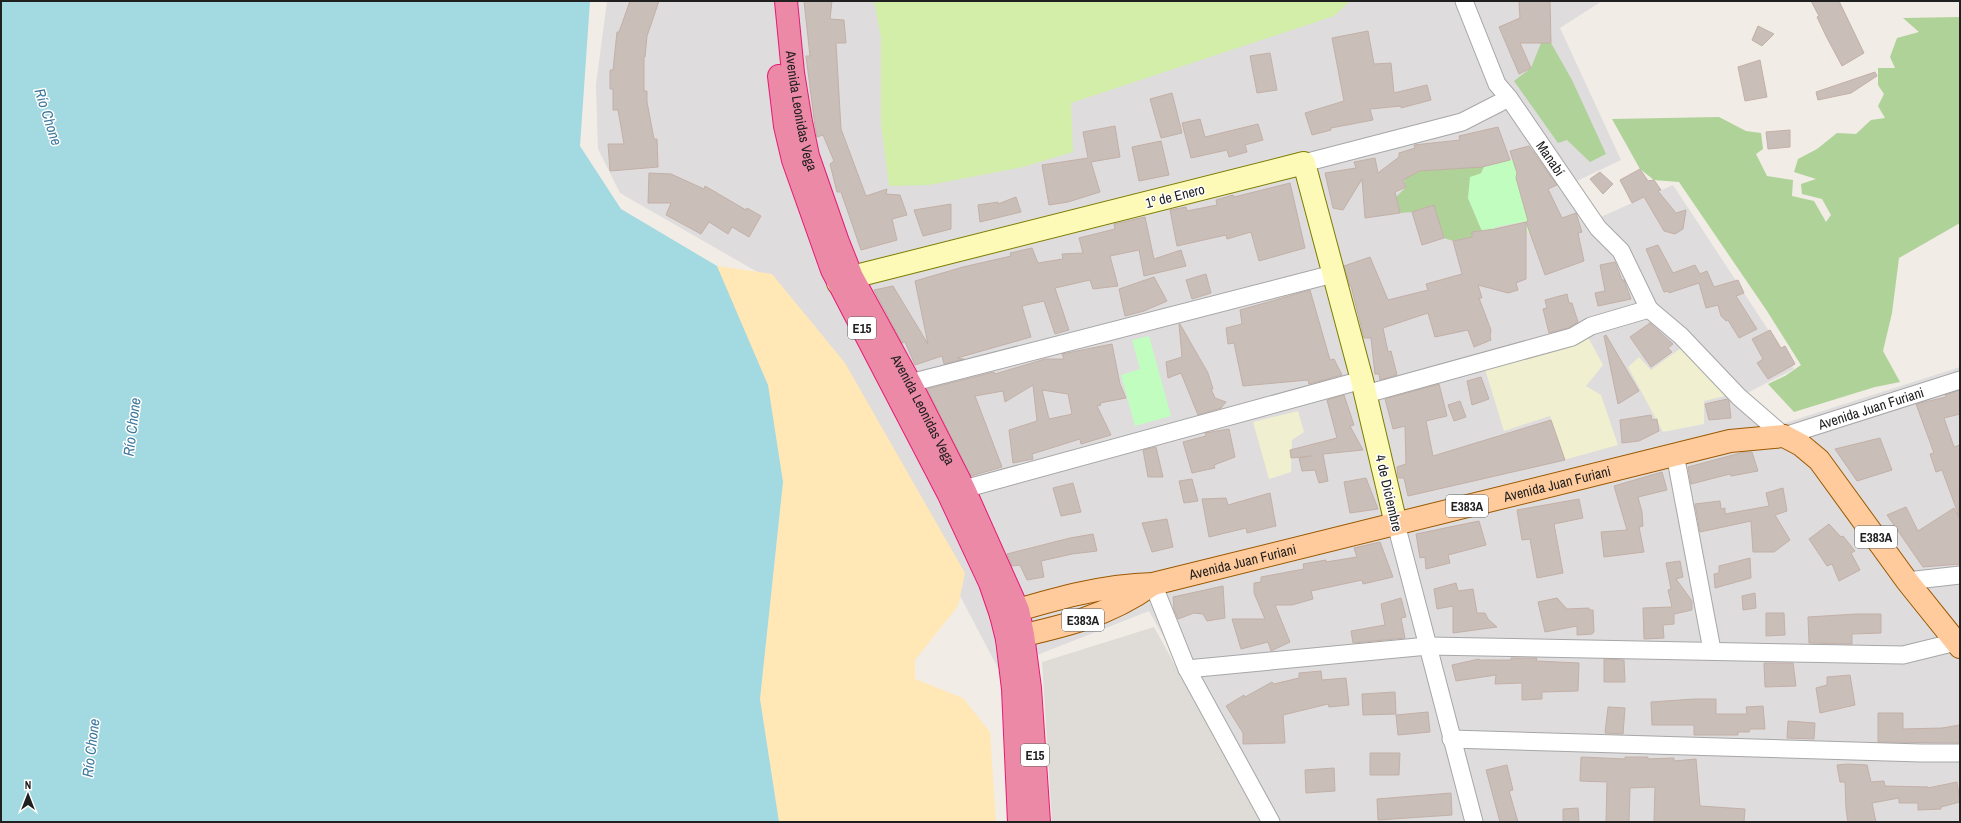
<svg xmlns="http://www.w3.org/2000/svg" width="1961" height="823" viewBox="0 0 1961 823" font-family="'Archivo Narrow',sans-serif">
<rect width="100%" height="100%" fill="#f1ece5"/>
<!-- residential -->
<path fill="#dedcdd" d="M607 1H1602L1560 28 1621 160 1564 187 1596 219 1673 185 1794 369 1745 394 1776 426 1960 367V822H1268L1149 611 999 670 844 375 766 277 620 193 598 149 596 85Z"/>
<!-- airport -->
<path fill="#dfdcd7" d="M1154 627 1261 822H1052L1042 662Z"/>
<!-- farmland -->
<g fill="#f0efd0">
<path d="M1588 337 1603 365 1586 386 1601 395 1618 445 1564 460 1550 416 1504 431 1484 366Z"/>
<path d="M1685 345 1725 396 1704 401V424L1663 432 1628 367 1639 357 1651 370Z"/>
<path d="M1298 411 1304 432 1292 440 1291 472 1269 479 1253 422Z"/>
</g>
<!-- grass -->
<path fill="#d2eea9" d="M874 1H1350L1334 16 1071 103 1073 152 1023 167 929 185 889 186 881 124V37Z"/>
<!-- forest -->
<g fill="#afd298">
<path d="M1960 17V223L1899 258 1892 313 1883 351 1900 382 1875 387 1794 412 1768 384 1785 376 1801 365 1767 311 1679 182 1654 180 1640 169 1612 119 1719 117 1746 131 1761 133 1763 149 1756 154 1767 176 1793 180 1792 196 1814 201 1826 222 1831 215 1822 199 1802 194 1801 184 1816 179 1794 172 1798 159 1817 149 1837 133 1856 134 1871 120 1885 118 1878 106 1884 94 1878 85V68H1895L1890 57 1897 38 1919 32 1903 18Z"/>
<path d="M1541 43H1551L1572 80 1606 154 1590 162 1567 140 1558 143 1514 81 1531 68Z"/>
<path d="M1481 156 1484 167 1468 198 1482 231 1472 232V237L1453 241 1444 238 1434 205 1412 212 1400 213 1396 197 1406 187 1404 179 1419 171 1462 168 1466 160Z"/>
</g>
<!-- sand -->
<path fill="#ffe8b5" d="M717 266 772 274 845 363 965 573 958 606 915 660V679L963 698 990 732 996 822H779L760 699 783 482Z"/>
<!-- park -->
<g fill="#c2fdc0">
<path d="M1513 159 1517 172 1516 178 1535 232 1528 233 1523 222 1495 227 1496 236 1482 231 1468 198 1470 177 1482 173 1484 167Z"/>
<path d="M1149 336 1171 416 1135 426 1121 375 1140 369 1132 340Z"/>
</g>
<!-- water -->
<path fill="#a3d9e1" d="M1 1H590L580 146 621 209 717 266 768 385 783 482 760 699 779 822H1Z"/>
<!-- building -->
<g fill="#c9beb8" stroke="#c3b0a7" fill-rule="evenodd">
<path d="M630 1H659L647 36 645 57H644V91H647V102L654 139H657L658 167 610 171 608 144H624L618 110H613V89H610V70H613L617 32H619Z"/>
<path d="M804 1H832L830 19 844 20 846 43H836L841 129 866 196 887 189 886 194 900 195 907 215 892 219 897 240 861 250 841 192H837L830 164 834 161 823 135 817 137 815 126 806 56H810Z"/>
<path d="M1519 1H1550L1551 43H1520L1531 68 1519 74 1499 27 1520 18Z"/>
<path d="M1811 1H1839L1864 53 1842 66 1826 36 1817 17 1819 16Z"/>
<path d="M1758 26 1774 34 1762 46 1752 40Z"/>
<path d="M1368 31 1374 64 1391 63 1394 93 1427 85 1431 100 1401 108V106L1370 109 1373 120 1331 128V130L1312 135 1305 113 1344 101 1332 38Z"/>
<path d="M1270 53 1277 90 1257 93 1250 56Z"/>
<path d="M1760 60 1767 97 1745 101 1738 67Z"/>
<path d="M1875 72 1877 76 1851 93 1818 100 1816 92Z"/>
<path d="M1172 93 1182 133 1161 138 1150 99Z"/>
<path d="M1200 119 1205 137 1258 124 1263 140 1245 145 1247 152 1229 157 1227 150 1191 158 1182 123Z"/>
<path d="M1115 126 1120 157 1091 162 1100 192 1068 202 1049 205 1042 165 1088 158 1083 132Z"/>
<path d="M1498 127 1510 160 1482 167 1419 171 1403 180 1406 187 1395 192 1400 213 1365 218 1362 179 1343 210 1333 208 1325 173 1356 168 1354 162 1375 158 1378 173 1399 157V153L1415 148 1414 145 1460 140 1459 136Z"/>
<path d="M1790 130V147L1768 149 1766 132Z"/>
<path d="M1161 141 1169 175 1139 181 1132 147Z"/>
<path d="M1529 146 1557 185 1548 189 1562 218 1576 213 1582 232 1578 233 1584 261 1545 275 1526 222 1528 221 1516 178 1517 173 1510 151Z"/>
<path d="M1640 169 1648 181 1654 180 1661 190 1658 191 1676 213 1686 210 1683 229 1675 234 1664 231 1644 197 1632 203 1620 180Z"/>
<path d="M1600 172 1613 184 1603 194 1590 179Z"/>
<path d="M649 173 671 174 704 189 705 186 746 210 747 208 761 216 749 237 732 227 728 234 709 222 701 234 666 215 671 203H648Z"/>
<path d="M1290 183 1305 248 1259 261 1251 232 1227 239 1226 235 1177 246 1170 210 1186 207 1187 211 1217 205 1216 200 1233 195 1234 197Z"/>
<path d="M1016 197 1021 212 980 222 978 205 998 202V204Z"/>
<path d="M951 204V229L923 236 914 210Z"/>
<path d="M1434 205 1444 238 1422 245 1412 212Z"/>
<path d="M1145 217 1154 259 1181 250 1186 266 1144 276 1139 250 1110 256 1118 286 1093 289 1090 280 1055 288 1069 330 1055 334 1044 301 1022 306 1031 337 957 358 964 359 944 364 942 356 915 365 905 342 902 343 874 290 893 286 928 344 915 281 963 267 1011 256 1010 253 1032 248 1038 263 1063 259 1062 254 1083 253 1079 238 1115 229 1114 224Z"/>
<path d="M1526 222V279L1516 283 1518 290 1508 293 1478 285 1482 298H1479L1491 330 1490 336 1491 340 1474 347 1468 330 1435 337 1428 313 1383 328 1388 352 1391 351 1397 375 1380 380 1379 374H1375L1371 338H1364L1351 286H1350L1344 266 1370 257 1388 300 1428 290 1426 284 1462 274 1453 241 1472 237V232L1495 229Z"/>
<path d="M1658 245 1673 273 1695 265 1700 274 1707 271 1714 287 1738 280 1744 293 1736 296 1757 329 1739 338 1728 320 1726 321 1721 316 1718 305 1706 308 1699 283 1669 293V291L1664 292 1646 249Z"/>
<path d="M1615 262 1622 280H1624L1631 299 1598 306 1595 293 1605 291 1600 265Z"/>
<path d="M1206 274 1211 293 1192 299 1186 280Z"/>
<path d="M1154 277 1167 301 1144 311 1125 316 1119 289Z"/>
<path d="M1310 290 1330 360 1334 359 1342 375 1309 384 1308 380 1243 386 1234 343 1228 344 1226 328 1242 324 1240 310Z"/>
<path d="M1567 294 1569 303H1572L1578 322 1568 328 1549 333 1543 309 1547 308 1545 300Z"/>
<path d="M1650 323 1673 344 1668 348 1672 352 1651 367 1630 337Z"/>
<path d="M1179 324H1180L1208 373 1213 389H1211L1215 398 1226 402 1221 408 1198 415 1181 373 1168 378 1166 362 1182 357Z"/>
<path d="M1770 330 1781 348 1785 346 1795 364 1768 379 1757 363 1763 359 1752 339Z"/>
<path d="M1606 335 1639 391 1618 404 1604 336Z"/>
<path d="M1112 344 1120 384 1126 398 1100 403 1101 405 1097 406 1111 435 1081 444 1080 439 1032 454 1033 459 1013 463 1009 430 1037 421 1033 385 1005 402 1003 391 975 396 1002 467 971 476 927 389 994 372 995 374 1045 359H1064L1062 354ZM1042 390 1068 394 1072 414 1049 419Z"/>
<path d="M1481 377 1489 399 1472 405 1467 381Z"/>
<path d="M1439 384 1447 416 1426 421 1433 456 1551 420 1565 460 1408 496 1404 478H1398L1397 467 1406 464 1405 426 1393 429 1385 399Z"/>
<path d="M1960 390V414L1944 418 1954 447 1960 445 1959 516 1942 470 1936 472 1930 454 1934 453 1916 404 1946 397 1945 395Z"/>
<path d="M1344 395 1354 425 1350 426 1363 450 1323 454 1328 481 1319 483 1315 470 1302 471 1299 458 1311 456 1291 458 1290 450 1337 438 1327 400Z"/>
<path d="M1727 399 1729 401 1731 418 1709 420 1705 404Z"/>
<path d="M1460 401 1466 417 1454 421 1448 405Z"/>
<path d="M1651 415 1652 420 1657 419 1659 431 1639 441 1622 443 1620 420Z"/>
<path d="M1229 429 1235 457 1214 465 1215 468 1192 473 1183 442 1206 436 1205 433Z"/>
<path d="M1880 438 1892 470 1857 481 1835 449Z"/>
<path d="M1156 447 1163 477H1148L1143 450Z"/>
<path d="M1744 452H1752L1758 471 1731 476 1730 474 1691 484 1688 467Z"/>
<path d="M1662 472 1667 490 1638 497 1642 512 1643 526 1639 527 1644 552 1604 557 1601 532 1627 530 1614 486Z"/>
<path d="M1366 478 1378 509 1350 513 1344 482Z"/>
<path d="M1192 479 1198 501 1184 503 1179 481Z"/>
<path d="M1073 483 1081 512 1061 516 1053 488Z"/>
<path d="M1783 488 1787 511 1775 515 1790 540 1774 552H1753L1751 521 1700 532 1695 504 1720 501 1721 509 1725 508V514L1769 506 1766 493Z"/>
<path d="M1270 493 1276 526 1247 533 1246 528 1209 537 1202 499 1226 498 1228 505Z"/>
<path d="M1579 499 1583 518 1554 524 1563 573 1537 578 1530 539 1522 540 1517 510Z"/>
<path d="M1906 507 1918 531 1954 508 1960 519V564L1923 567 1887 515Z"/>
<path d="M1167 519 1173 547 1152 552 1142 523Z"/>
<path d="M1479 521 1486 545 1448 555 1450 563 1426 569 1425 557 1420 558 1416 534Z"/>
<path d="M1829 524 1841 537 1843 536 1855 551 1851 553 1860 570 1839 581 1832 564 1827 566 1809 539Z"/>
<path d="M1093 534 1097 551 1072 554 1041 561 1044 577 1027 580 1020 565 1012 566 1007 554 1070 538Z"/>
<path d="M1380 542 1393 577 1363 584 1362 580 1311 591 1313 599 1292 605H1275L1290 642 1271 651 1268 642 1241 649 1232 619H1265L1254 593V583L1261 582V577L1304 569 1303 564 1326 560V562L1357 557 1354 548Z"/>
<path d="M1750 558 1751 578 1715 588 1714 574 1719 573V566Z"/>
<path d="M1680 561 1683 577 1676 579 1692 601V610L1674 614V624L1663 625 1664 638 1644 639 1643 608 1672 607 1668 590 1671 589 1666 563Z"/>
<path d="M1456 583 1458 591 1473 589 1477 613H1485L1488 619 1497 627 1453 633V606L1437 609 1434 589Z"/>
<path d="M1223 586 1225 618 1207 621 1203 614 1194 613 1178 619 1174 609 1173 597Z"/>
<path d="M1755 593 1756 608 1743 610 1742 596Z"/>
<path d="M1401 598 1406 617 1401 618 1405 638 1353 643 1351 631 1385 625 1381 604Z"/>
<path d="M1557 598 1567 609 1589 608V610H1593L1594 632 1592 634 1577 635V626L1545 632 1538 602Z"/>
<path d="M1766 613H1784L1785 635 1766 636Z"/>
<path d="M1856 614H1881V633L1852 634V644L1809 643 1808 617Z"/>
<path d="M1511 658H1537L1536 661 1579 663 1578 691 1542 692V699L1522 700V683L1495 684 1496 675 1456 681 1452 665 1479 659 1480 660H1511Z"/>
<path d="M1604 659 1624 660 1625 682H1604Z"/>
<path d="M1764 663H1793L1796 686 1765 687Z"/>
<path d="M1321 671 1322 680 1346 678 1349 705 1329 707 1328 704 1283 715 1285 743 1243 744V733L1226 706 1244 695 1245 697 1272 682 1274 684 1299 678V673Z"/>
<path d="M1850 675 1855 705 1820 713 1816 688 1827 685V677Z"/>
<path d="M1395 692 1396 714 1363 715 1362 694Z"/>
<path d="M1694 699H1716V714H1747L1746 707 1763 706 1765 729H1750L1749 732H1738V735H1694V725H1652L1651 702Z"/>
<path d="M1608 707 1625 708 1623 734 1605 733Z"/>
<path d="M1428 712 1430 732 1398 735 1396 715Z"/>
<path d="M1878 713H1903V729L1942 728 1960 725V743L1878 742Z"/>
<path d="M1788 721 1815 723 1814 739 1787 738Z"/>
<path d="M1370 753H1400L1399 775H1370Z"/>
<path d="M1581 757 1625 759V757H1648V759L1674 758V761L1696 759 1700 806 1745 809 1744 822H1654L1655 787 1630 788 1629 822H1606L1607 782 1580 781Z"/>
<path d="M1847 764 1867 765 1871 782 1884 781 1885 786 1928 787V788L1957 782 1960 802 1941 807V809L1918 810V803H1899V798L1872 803 1876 822H1848L1846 809 1845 782H1840L1837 765Z"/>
<path d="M1507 765 1513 790 1509 791 1518 822H1500L1486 770Z"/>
<path d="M1334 768 1335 791 1306 793 1305 770Z"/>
<path d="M1451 793 1452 815 1378 820 1377 799Z"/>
<path d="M1578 808 1579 822H1563V809Z"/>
</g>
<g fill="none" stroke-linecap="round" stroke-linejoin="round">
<!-- street casing -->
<g stroke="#a7a7a7" stroke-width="19">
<g id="street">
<path id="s1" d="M1464 1 1497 84 1509 98 1598 228 1621 251 1649 309"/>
<path d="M1304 163 1462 122 1509 98"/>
<path d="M910 383 1333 274"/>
<path id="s2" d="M1366 394 1572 337 1591 326 1649 309 1681 336 1739 397 1784 436 1960 380"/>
<path d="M1675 454 1712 650"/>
<path d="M964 489 1362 380"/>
<path d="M1396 524 1474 822"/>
<path d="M1907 581 1960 575"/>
<path d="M1153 584 1187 669 1271 822"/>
<path d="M1187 669 1428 646 1903 655 1956 642"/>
<path d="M1451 739 1921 753H1960"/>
</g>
</g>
<!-- secondary casing -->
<g stroke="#7c7d00" stroke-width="24">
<path id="secondary" d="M838 283 852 277 1304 163 1362 380 1396 524"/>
</g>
<!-- primary casing -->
<g stroke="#9b5800" stroke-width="24">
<g id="primary">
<path id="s3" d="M1001 615C1051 600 1101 585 1153 584L1730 441 1784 436 1801 445 1819 460 1907 581 1960 647"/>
<path d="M1007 639C1061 627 1107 617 1153 584"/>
</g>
</g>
<!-- highway casing -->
<g stroke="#e61b75" stroke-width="24">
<g id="highway">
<path id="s4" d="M786 1 793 73 801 122 808 156 838 242 852 277 910 383 964 489 1018 610 1023 635 1030 688 1039 822"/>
<path d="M779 76 785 126 793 160 832 270 949 495 990 583 1001 615 1007 639 1013 689 1019 822"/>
</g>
</g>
<!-- street -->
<use href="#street" stroke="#fff" stroke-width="17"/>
<!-- secondary -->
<use href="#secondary" stroke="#fdfab7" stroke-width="22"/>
<!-- primary -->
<use href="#primary" stroke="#ffca9c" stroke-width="22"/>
<!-- highway -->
<use href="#highway" stroke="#ec89a6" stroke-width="22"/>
</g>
<g text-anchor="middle" stroke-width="3" stroke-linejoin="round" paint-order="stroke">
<!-- shield labels -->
<g fill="#fff" stroke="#636363" stroke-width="1">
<rect x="848" y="317" width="28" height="22" rx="3"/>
<rect x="1446" y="495" width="42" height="22" rx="3"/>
<rect x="1855" y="526" width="42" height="22" rx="3"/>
<rect x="1062" y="609" width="42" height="22" rx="3"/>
<rect x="1021" y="744" width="28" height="22" rx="3"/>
</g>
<g font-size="13" font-weight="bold" fill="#202020">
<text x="862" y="333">E15</text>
<text x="1467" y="511">E383A</text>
<text x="1876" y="542">E383A</text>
<text x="1083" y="625">E383A</text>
<text x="1035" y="760">E15</text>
</g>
<!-- street labels -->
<g font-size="14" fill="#202020" stroke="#fff">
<text dy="5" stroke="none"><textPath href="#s4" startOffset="111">Avenida Leonidas Vega</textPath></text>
<text dy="5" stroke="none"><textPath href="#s1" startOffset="181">Manabí</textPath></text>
<text transform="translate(1175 196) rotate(-14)" y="5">1º de Enero</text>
<text dy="5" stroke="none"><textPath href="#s2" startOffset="573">Avenida Juan Furiani</textPath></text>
<text dy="5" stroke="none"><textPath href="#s4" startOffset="436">Avenida Leonidas Vega</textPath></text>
<text dy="5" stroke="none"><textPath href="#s3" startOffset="572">Avenida Juan Furiani</textPath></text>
<text transform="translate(1389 493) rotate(77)" y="5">4 de Diciembre</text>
<text dy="5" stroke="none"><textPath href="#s3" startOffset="248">Avenida Juan Furiani</textPath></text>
</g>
<!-- water labels -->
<g font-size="15" font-style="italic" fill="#3d779d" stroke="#fff">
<text transform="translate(48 117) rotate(72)" y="5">Río Chone</text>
<text transform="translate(132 427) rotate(-83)" y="5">Río Chone</text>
<text transform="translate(91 748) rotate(-83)" y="5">Río Chone</text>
</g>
</g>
<!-- border -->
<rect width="1961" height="823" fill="none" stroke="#202020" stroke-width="4"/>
<!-- north arrow -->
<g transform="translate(28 795)" stroke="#ffffff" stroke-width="3" paint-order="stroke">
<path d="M0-3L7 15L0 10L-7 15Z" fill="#202020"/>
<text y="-6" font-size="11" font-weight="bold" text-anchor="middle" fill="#202020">N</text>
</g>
</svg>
